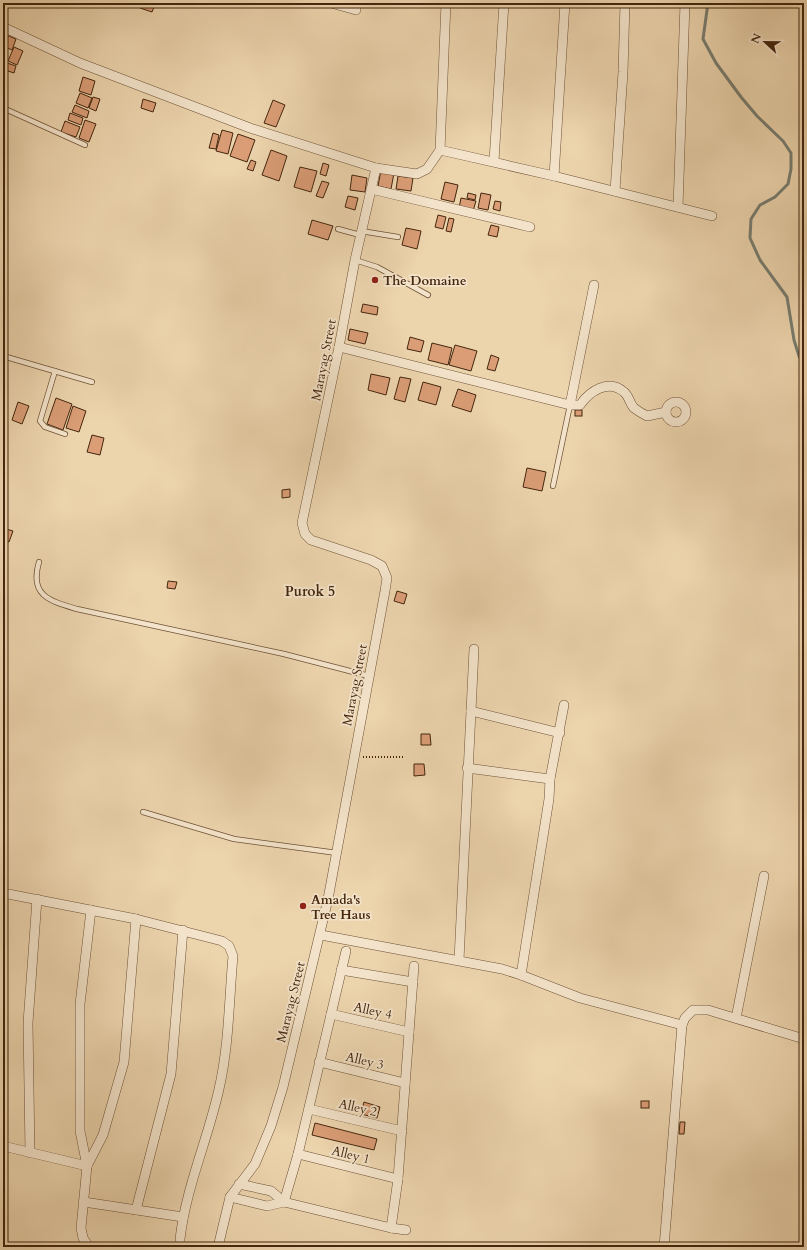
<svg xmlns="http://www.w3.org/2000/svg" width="807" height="1250" viewBox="0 0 807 1250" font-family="Cardo,serif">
<rect width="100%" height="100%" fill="#ecd4ad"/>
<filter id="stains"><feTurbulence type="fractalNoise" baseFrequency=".005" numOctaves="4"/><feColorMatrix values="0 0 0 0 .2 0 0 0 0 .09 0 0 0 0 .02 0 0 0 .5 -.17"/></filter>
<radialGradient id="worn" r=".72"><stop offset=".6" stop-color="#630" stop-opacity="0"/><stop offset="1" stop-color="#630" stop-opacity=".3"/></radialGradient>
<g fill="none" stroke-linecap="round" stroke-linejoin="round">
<!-- stream -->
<path stroke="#787d70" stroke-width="3" d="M708 3 703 39 716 63 741 97 757 116 783 141 791 153V169L788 184 775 197 760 205 751 219 750 238 760 260 787 297 794 340 799 356 804 365"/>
</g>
<!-- building -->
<g fill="#da9d76" stroke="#44260e">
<path d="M142 3 154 7 152 12 140 8Z"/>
<path d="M6 35 16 39 12 50 3 46Z"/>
<path d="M14 47 23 51 17 65 8 61Z"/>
<path d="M7 63 16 66 14 73 5 70Z"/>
<path d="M83 77 95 81 91 95 79 91Z"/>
<path d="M80 93 92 98 88 108 76 103Z"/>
<path d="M93 97 100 99 96 111 89 108Z"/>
<path d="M143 99 156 103 153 112 141 108Z"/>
<path d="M273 100 285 105 276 127 264 123Z"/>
<path d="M75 105 89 111 87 118 72 112Z"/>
<path d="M70 113 83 118 81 125 68 120Z"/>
<path d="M85 120 96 124 89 142 79 138Z"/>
<path d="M65 121 80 127 76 137 61 132Z"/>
<path d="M222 130 233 133 228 154 216 151Z"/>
<path d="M213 133 219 135 216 149 209 148Z"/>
<path d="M238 134 255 140 247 162 230 156Z"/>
<path d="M271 150 287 156 279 181 262 175Z"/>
<path d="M251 160 256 162 253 171 247 169Z"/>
<path d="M323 163 329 165 326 176 320 174Z"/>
<path d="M300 167 317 171 311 192 294 187Z"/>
<path d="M381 170 394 173 391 189 378 186Z"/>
<path d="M352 175 367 178 365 192 350 190Z"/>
<path d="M398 176 413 178 411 191 396 189Z"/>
<path d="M322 181 329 183 323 198 316 196Z"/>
<path d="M445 182 458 185 454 202 441 199Z"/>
<path d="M468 193 476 195 475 200 467 198Z"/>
<path d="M481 193 491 195 488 210 478 208Z"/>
<path d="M348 196 358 198 355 210 345 207Z"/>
<path d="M461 198 476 201 473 211 459 208Z"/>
<path d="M495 201 501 202 500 211 493 209Z"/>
<path d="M438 215 446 217 443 229 435 227Z"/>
<path d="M449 218 454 219 451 232 446 231Z"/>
<path d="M312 220 333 226 328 240 308 234Z"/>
<path d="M491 225 499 227 497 237 488 235Z"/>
<path d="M406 228 421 231 417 249 402 245Z"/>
<path d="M363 304 378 307 377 315 361 312Z"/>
<path d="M350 329 368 333 365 344 348 340Z"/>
<path d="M410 337 424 341 421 352 407 349Z"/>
<path d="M432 343 452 348 448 365 428 360Z"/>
<path d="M455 345 477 351 471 371 449 365Z"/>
<path d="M491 355 499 358 495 371 487 369Z"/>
<path d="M371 374 390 378 386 395 368 390Z"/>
<path d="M400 377 411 379 405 402 394 399Z"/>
<path d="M423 382 441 387 436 405 418 400Z"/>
<path d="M458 389 476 395 471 412 452 406Z"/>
<path d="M56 398 72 404 63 430 47 424Z"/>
<path d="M18 402 29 406 22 424 12 420Z"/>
<path d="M73 406 86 411 79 432 66 428Z"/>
<rect x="575" y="410" width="7" height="6"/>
<path d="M92 435 104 438 100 455 87 452Z"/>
<path d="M527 468 546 472 542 491 523 487Z"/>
<path d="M290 489V497L282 498V490Z"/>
<path d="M6 529 13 531 9 542 3 540Z"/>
<path d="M168 581 177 582 175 589 167 588Z"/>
<path d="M397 591 407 594 404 604 394 601Z"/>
<path d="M421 734H430L431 745H421Z"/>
<path d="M414 764H424L425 775 414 776Z"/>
<rect x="641" y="1101" width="8" height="7"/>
<path d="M364 1102 380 1107 377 1118 361 1114Z"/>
<path d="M680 1122H685L684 1134H679Z"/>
<path d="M315 1123 377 1139 374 1150 312 1135Z"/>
</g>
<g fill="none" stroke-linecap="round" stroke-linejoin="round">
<!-- service casing -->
<g stroke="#6e5236" stroke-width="6">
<g id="service">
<path d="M3 108 85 145"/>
<path d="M338 229 360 235"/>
<path d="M361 231 398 237"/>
<path d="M355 260 377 267 428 295"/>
<path d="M3 356 92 382"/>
<path d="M55 371 40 421 45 427 65 434"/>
<path d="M553 486 570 405"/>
<path d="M39 562C29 596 50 601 77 609L284 654 369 676"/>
<path d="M143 812 234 839 337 853"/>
</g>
</g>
<!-- minor casing -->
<g stroke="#6e5236" stroke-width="10">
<g id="minor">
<path d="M331 3 356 10"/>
<path d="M3 27 80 63 250 128 376 168 417 174 427 169 440 150 446 3"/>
<path d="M440 150 554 176 712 216"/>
<path d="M494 161 504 3"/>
<path d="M554 176 565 3"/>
<path d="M371 189 530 227"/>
<path d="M615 191 623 72 625 3"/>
<path d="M678 207 685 3"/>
<path d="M339 347 570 405 594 285"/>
<circle cx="676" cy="412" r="10"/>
<path d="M570 405H580C589 392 608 378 624 392 629 396 630 404 634 408 638 411 643 414 647 416L666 412"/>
<path d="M471 711 560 733"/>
<path d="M467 768 550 779"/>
<path d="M3 893 136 919 222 941 229 946 233 956C229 1000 229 1046 219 1089 208 1139 186 1187 180 1239"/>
<path d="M321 935 502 969 521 975 580 998 682 1025"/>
<path d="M459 960 474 649"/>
<path d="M341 970 413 982"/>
<path d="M521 975 549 799 550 779 564 705"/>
<path d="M331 1014 409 1032"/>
<path d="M736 1018 764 876"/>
<path d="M319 1062 405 1083"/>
<path d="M309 1109 402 1131"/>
<path d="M3 1146 87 1166"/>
<path d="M30 1153 28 1023 37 899"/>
<path d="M298 1154 398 1179"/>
<path d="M87 1166 103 1135 124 1062 136 919"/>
<path d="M239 1184 271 1191 284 1202"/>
<path d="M230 1197 267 1206 284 1202 391 1228 406 1230"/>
<path d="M84 1202 183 1217"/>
<path d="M284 1202 298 1154 346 951"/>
<path d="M136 1210 171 1074 183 930"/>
<path d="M391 1228 398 1179 414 966"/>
<path d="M89 1247 83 1238 81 1228 87 1166 80 1131V1004L91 910"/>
<path d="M218 1247 230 1197 255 1164 271 1126 283 1087 328 899 385 591 387 578 382 566 371 560 311 540 305 534 302 523 339 347 355 260 376 168"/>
<path d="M664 1247 682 1025 685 1018 693 1010H708L804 1039"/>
</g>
</g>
<!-- path -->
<path stroke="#44260e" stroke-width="2" stroke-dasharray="1 2" stroke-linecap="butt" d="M363 757H404"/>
<!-- service -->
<use href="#service" stroke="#f3e3ca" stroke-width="4.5"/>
<!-- minor -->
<use href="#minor" stroke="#f3e3ca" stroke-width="9"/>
</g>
<!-- markers -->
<g fill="#8f2418" stroke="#f3e3ca" stroke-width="1.5">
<circle cx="375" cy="280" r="4"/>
<circle cx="303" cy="906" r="4"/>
</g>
<g text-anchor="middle" stroke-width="3.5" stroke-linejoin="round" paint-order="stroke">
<!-- poi labels -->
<g font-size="13" font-weight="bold" fill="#44260e" stroke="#f3e3ca" text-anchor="start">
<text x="383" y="285">The Domaine</text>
<text x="311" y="904">Amada's<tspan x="311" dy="15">Tree Haus</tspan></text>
</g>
<!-- street labels -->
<g font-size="13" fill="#44260e" stroke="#f3e3ca">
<text transform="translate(323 360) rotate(-79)" y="5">Marayag Street</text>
<text transform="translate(354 685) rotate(-79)" y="5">Marayag Street</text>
<text transform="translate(290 1002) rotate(-76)" y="5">Marayag Street</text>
<text transform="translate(373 1010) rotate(12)" y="5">Alley 4</text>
<text transform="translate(365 1060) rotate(13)" y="5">Alley 3</text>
<text transform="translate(358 1107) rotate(13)" y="5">Alley 2</text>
<text transform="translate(351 1154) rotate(14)" y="5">Alley 1</text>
</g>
<!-- neighbourhood labels -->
<g font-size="14" font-weight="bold" fill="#44260e" stroke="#f3e3ca">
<text x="310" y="596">Purok 5</text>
</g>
</g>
<!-- margin -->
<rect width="807" height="1250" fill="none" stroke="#ecd4ad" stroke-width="16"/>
<rect x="4" y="4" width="799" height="1242" fill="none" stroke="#44260e" stroke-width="2"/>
<rect x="8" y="8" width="791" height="1234" fill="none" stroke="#44260e"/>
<!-- north arrow -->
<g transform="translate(765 42) rotate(292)" stroke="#f3e3ca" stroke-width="3" paint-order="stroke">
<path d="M0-3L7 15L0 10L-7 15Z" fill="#44260e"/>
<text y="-6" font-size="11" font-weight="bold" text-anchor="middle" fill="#44260e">N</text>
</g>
<rect width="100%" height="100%" filter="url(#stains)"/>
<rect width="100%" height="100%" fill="url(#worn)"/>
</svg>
